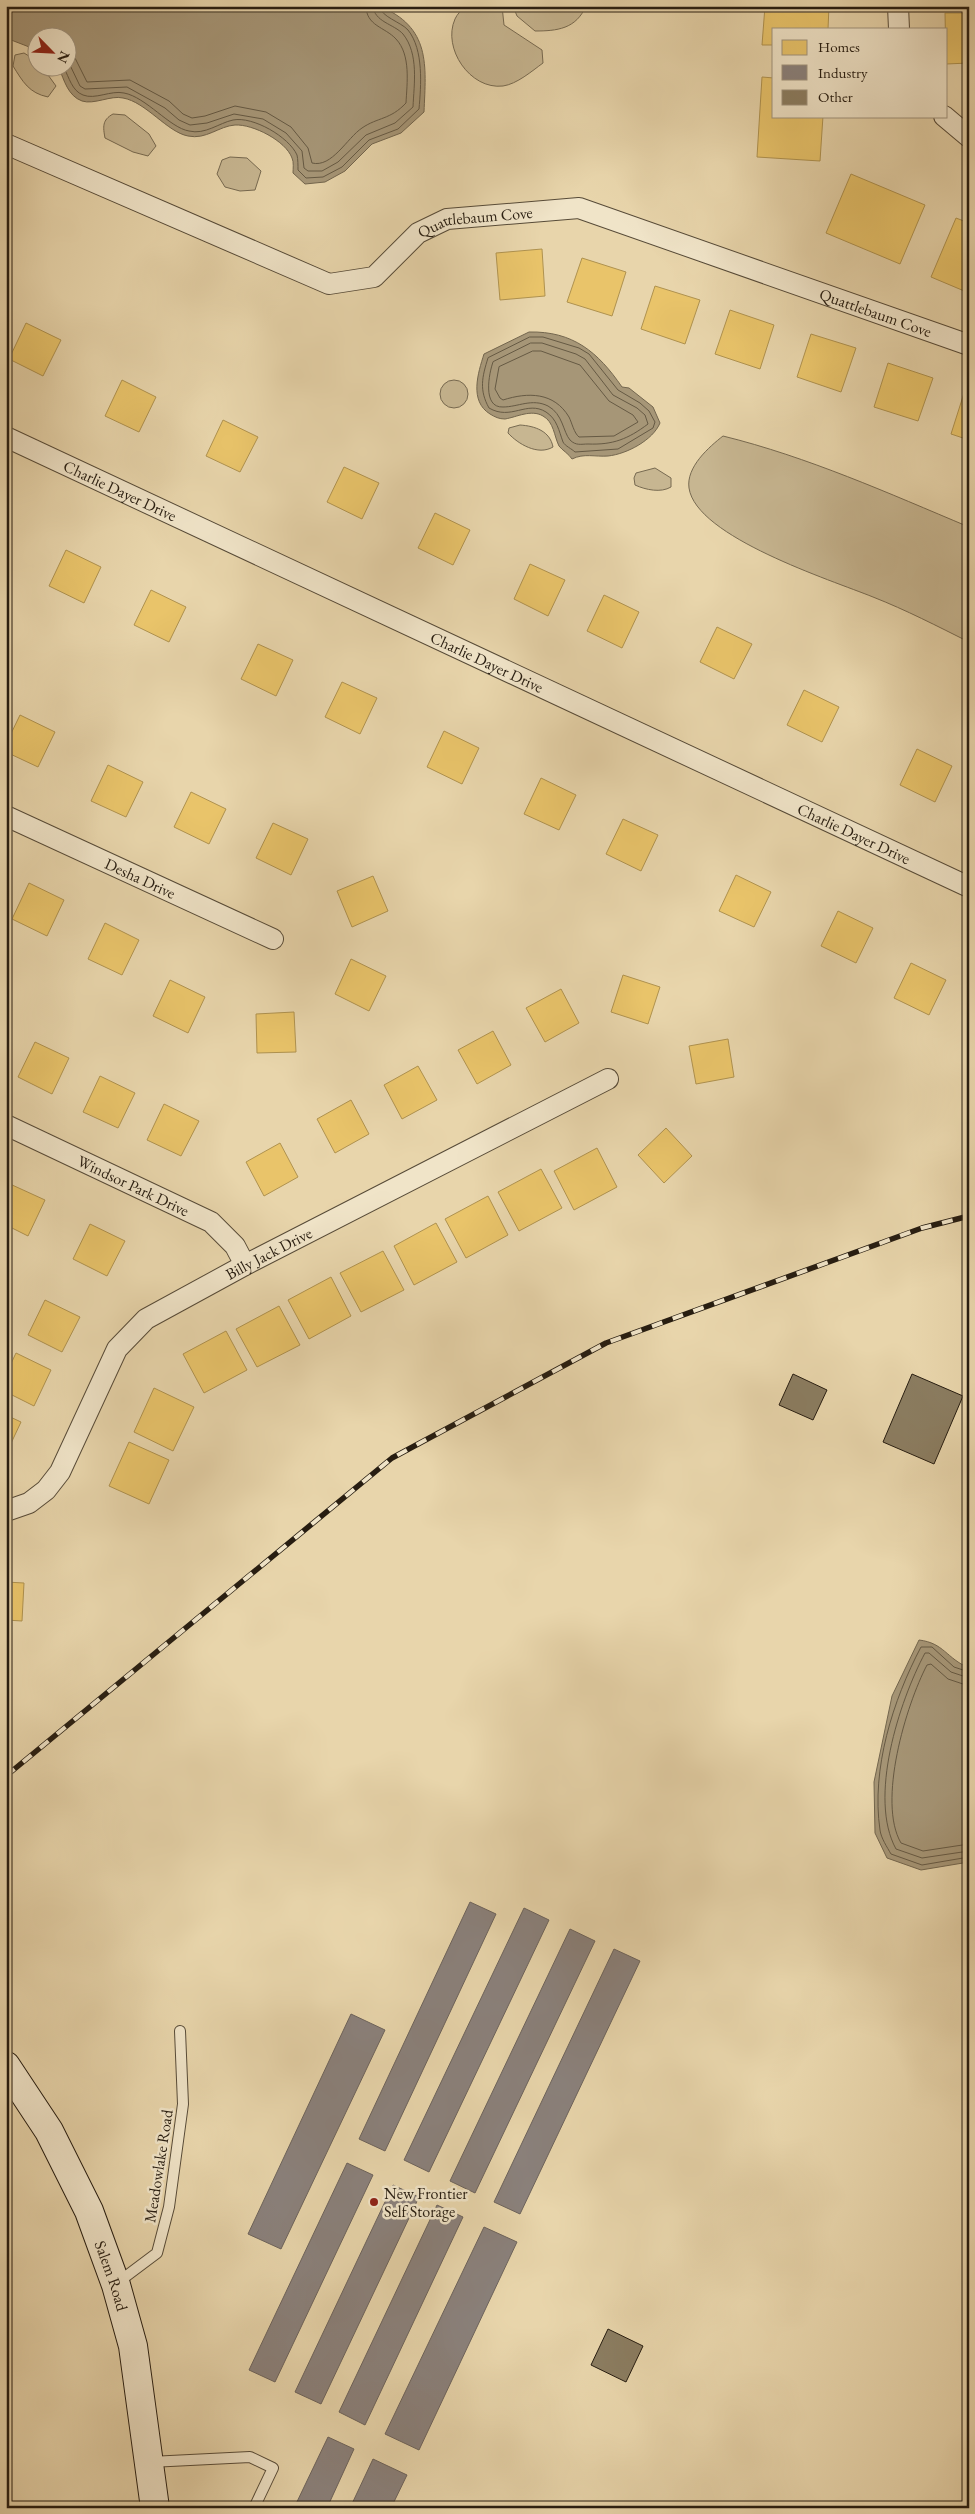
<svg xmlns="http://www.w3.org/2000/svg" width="975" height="2514" viewBox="0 0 975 2514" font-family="'EB Garamond',serif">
<rect width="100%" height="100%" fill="#e8d5ab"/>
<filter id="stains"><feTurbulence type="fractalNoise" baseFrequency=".004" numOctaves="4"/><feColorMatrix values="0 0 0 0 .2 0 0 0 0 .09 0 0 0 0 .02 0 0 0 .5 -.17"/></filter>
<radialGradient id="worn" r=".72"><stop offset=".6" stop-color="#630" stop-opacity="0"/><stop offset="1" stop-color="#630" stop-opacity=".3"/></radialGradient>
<!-- green -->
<g fill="#c7b691" stroke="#776a51">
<path d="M465 6H502L504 25 542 50 543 63C532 71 517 84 503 86 470 90 442 48 455 19 457 14 462 10 465 6Z"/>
<path d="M513 6H586C576 29 557 31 535 31L517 16Z"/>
<path d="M24 53 37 61 38 68H43L56 86 48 97C29 93 23 82 13 66L15 55Z"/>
<path d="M113 114 125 115 149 134 156 146 148 156 133 152 105 138C103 127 102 120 113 114Z"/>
<path d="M230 157 247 158 261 171 255 190 240 191 225 187 217 174 222 160Z"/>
<circle cx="454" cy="394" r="14"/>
<path d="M520 425C535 426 550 431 553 447 538 456 518 444 508 433L509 428Z"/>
<path d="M723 436C808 457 888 493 969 527V642C937 626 906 610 873 597 831 580 696 537 689 488 686 467 709 447 723 436Z"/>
<path d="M655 468 671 478V487C661 493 646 490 635 485L634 478 636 473Z"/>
</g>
<!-- water -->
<g fill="#a69677" stroke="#73664e">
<path d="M6 6H379C431 27 426 65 424 112L401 133 372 144 345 171 325 182 305 184 293 173C293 169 294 162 292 158 286 141 253 124 235 125 219 126 206 140 188 136 167 132 146 102 123 98 111 95 94 105 82 101 68 96 64 80 59 68H68V38H38L37 50 6 38Z"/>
<path d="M529 332C573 331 598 352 622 387L629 388 653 407 660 423C653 440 627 454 608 456 595 457 584 453 572 459 569 454 562 450 559 446 554 436 554 422 543 416 531 409 517 417 505 419 499 419 495 417 490 414 469 401 478 373 484 354Z"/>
<path d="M919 1640C944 1643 946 1658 969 1668V1862L921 1870 887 1858 875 1833 874 1782 892 1696Z"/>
</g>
<!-- homes -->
<g fill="#e9c46a" stroke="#af924f">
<path d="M765 6H829L828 29H774V45H762Z"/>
<path d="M945 13H969V63L946 64Z"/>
<path d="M762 77 774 78V116H823L820 161 757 157Z"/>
<path d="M851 174 925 205 900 264 826 233Z"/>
<path d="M956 218 969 223V293L931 277Z"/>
<path d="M542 249 545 296 500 300 496 253Z"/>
<path d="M582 258 626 272 612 316 567 302Z"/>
<path d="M655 286 700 300 685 344 641 329Z"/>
<path d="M730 310 774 325 760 369 715 354Z"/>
<path d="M26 323 61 340 43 376 9 359Z"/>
<path d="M811 334 856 348 841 392 797 377Z"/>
<path d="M888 363 933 378 918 421 874 407Z"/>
<path d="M122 380 156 397 139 432 105 416Z"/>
<path d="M965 390 969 391V440L951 434Z"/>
<path d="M223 420 258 437 240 472 206 456Z"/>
<path d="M344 467 379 483 362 519 327 502Z"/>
<path d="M435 513 470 530 453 565 418 548Z"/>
<path d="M66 550 101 567 84 603 49 586Z"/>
<path d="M530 564 565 580 548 616 514 599Z"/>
<path d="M151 590 186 607 169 642 134 625Z"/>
<path d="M604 595 639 612 622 648 587 631Z"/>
<path d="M717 627 752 644 734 679 700 662Z"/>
<path d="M258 644 293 660 276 696 241 679Z"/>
<path d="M342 682 377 698 360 734 325 717Z"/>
<path d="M804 690 839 707 822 742 787 725Z"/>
<path d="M20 715 55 732 38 767 6 752V744Z"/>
<path d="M444 731 479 748 462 784 427 767Z"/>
<path d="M917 749 952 766 935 802 900 785Z"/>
<path d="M108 765 143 782 126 817 91 801Z"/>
<path d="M541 778 576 795 559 830 524 814Z"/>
<path d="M191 792 226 809 209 844 174 827Z"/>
<path d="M623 819 658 835 641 871 606 854Z"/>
<path d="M273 823 308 839 291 875 256 858Z"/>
<path d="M736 875 771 892 754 927 719 911Z"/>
<path d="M373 876 388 911 352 927 337 891Z"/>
<path d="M29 883 64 900 47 936 12 919Z"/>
<path d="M838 911 873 928 856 963 821 946Z"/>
<path d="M105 923 139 940 122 975 88 959Z"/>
<path d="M351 959 386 976 369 1011 335 994Z"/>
<path d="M911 963 946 980 929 1015 894 998Z"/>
<path d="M623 975 660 987 648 1024 611 1012Z"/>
<path d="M170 980 205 997 188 1033 153 1016Z"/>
<path d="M561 989 579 1023 545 1042 526 1008Z"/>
<path d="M294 1012 296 1052 257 1053 256 1014Z"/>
<path d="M493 1031 511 1065 477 1084 458 1050Z"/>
<path d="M728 1039 734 1077 696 1084 689 1046Z"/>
<path d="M35 1042 69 1058 52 1094 18 1077Z"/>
<path d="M418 1066 437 1100 402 1119 384 1085Z"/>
<path d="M100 1076 135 1093 118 1128 83 1112Z"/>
<path d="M351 1100 369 1134 335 1153 317 1119Z"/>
<path d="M164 1104 199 1121 181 1156 147 1140Z"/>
<path d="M666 1128 692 1156 664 1183 638 1155Z"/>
<path d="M280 1143 298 1177 264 1196 246 1162Z"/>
<path d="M597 1148 617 1187 574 1210 554 1171Z"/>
<path d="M541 1169 562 1208 519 1231 498 1192Z"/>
<path d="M10 1184 45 1200 28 1236 6 1225V1192Z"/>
<path d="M488 1196 508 1235 466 1258 445 1219Z"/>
<path d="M436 1223 457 1262 414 1285 394 1246Z"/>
<path d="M90 1224 125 1241 107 1276 73 1259Z"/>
<path d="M383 1251 404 1290 361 1312 340 1273Z"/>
<path d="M331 1277 351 1316 309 1339 288 1300Z"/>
<path d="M45 1300 80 1317 62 1352 28 1335Z"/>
<path d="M279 1306 300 1345 257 1367 236 1329Z"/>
<path d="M226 1331 247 1370 204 1393 183 1354Z"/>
<path d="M16 1353 51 1370 34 1406 6 1392V1374Z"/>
<path d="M154 1388 194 1407 173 1451 134 1432Z"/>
<path d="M6 1415 21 1422 6 1454Z"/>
<path d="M129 1442 169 1460 149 1504 109 1486Z"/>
<path d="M6 1582 24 1583 22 1621 6 1620Z"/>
</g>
<!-- industry -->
<g fill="#8a817c" stroke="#6c635c">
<path d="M470 1902 496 1914 385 2151 359 2139Z"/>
<path d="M524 1908 549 1920 429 2172 404 2160Z"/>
<path d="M570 1929 595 1941 475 2193 450 2181Z"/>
<path d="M614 1949 640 1961 520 2214 494 2202Z"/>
<path d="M351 2014 385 2030 281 2249 248 2234Z"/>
<path d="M347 2163 373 2175 275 2382 249 2370Z"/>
<path d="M393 2185 419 2197 321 2404 295 2392Z"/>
<path d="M437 2205 463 2217 365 2425 339 2412Z"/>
<path d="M484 2227 517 2242 419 2450 385 2434Z"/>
<path d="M328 2437 354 2449 327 2508H294Z"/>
<path d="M373 2459 407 2475 391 2508H350Z"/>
</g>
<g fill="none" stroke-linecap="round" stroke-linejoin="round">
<!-- shore -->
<g stroke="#665a44" stroke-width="1">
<path d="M68 51 75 58 87 82 130 80 169 101 183 114 192 118 205 116 235 106 266 112 291 127 308 148 312 163C332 168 347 138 362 128 378 117 390 120 406 103 407 83 411 55 396 39 385 27 366 26 366 6"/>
<path d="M68 61 80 86 85 89 127 87 165 108 179 120 190 125 207 123 234 114 263 119 286 133 302 151 304 168 308 171H322L338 162 366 135 395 123 413 107C414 84 419 54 403 34 394 24 374 22 373 6"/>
<path d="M64 68C69 77 72 91 83 95 95 100 111 90 124 93 146 97 170 128 189 131 205 135 219 123 233 120 253 116 289 137 297 155 298 159 298 166 298 170L306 178 323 177 342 167 369 140 398 129 419 109C421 86 424 50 408 30 401 22 381 17 379 6"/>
<path d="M530 337H543L579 348 589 354 618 390 640 403 649 411 655 422 653 428 618 449 575 452C572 449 565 446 563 442 559 431 557 419 546 412 527 400 511 421 489 408 479 390 482 377 488 358Z"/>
<path d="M531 343H542L576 354 585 359 613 395 637 408 645 415 648 424C628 439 613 445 588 444 581 444 576 446 570 440 563 432 563 414 548 406 532 398 518 407 503 407 482 408 489 373 493 362Z"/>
<path d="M533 351H541L580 365 609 401 633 415 638 422 614 436 579 437C574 433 572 423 569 417 554 392 528 392 503 400L500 398 495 389 499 367Z"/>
<path d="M969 1672 954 1667 932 1647H921C893 1700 871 1769 880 1830 881 1838 887 1847 891 1854L922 1865 969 1857"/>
<path d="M969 1678 951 1672 929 1653H925C899 1702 868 1798 896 1849L922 1858 969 1851"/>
<path d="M969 1686 948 1679 931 1664 927 1665C906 1705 877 1802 901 1843L923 1851 969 1844"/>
</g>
</g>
<!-- building -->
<g fill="#8b7d61" stroke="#271d11">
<path d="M793 1374 827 1390 813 1420 779 1405Z"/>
<path d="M912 1374 963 1396 934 1464 883 1442Z"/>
<path d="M608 2329 643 2346 626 2382 591 2365Z"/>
</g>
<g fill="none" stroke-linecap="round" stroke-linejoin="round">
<!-- lane casing -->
<g stroke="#574b38" stroke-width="12">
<g id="lane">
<path d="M117 2283 157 2253 169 2207 183 2104 180 2031"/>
<path d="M150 2462 250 2457 273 2468 254 2508"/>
</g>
</g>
<!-- street casing -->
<g stroke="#574b38" stroke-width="22">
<g id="street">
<path d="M898 6 899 29"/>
<path d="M944 116 969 137"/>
<path id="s1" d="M6 144 329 284 374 277 418 233 447 219 579 208 969 345"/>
<path id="s2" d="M6 437 969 887"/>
<path id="s3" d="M6 816 273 939"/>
<path id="s4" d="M6 1125 211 1222 235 1246 245 1265"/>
<path id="s5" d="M6 1511 29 1503 46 1490 60 1472 117 1349 146 1319 245 1265 608 1079"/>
</g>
</g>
<!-- secondary casing -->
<g stroke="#271d11" stroke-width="30">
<g id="secondary">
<path id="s6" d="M6 2066 49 2131 89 2211 116 2285 133 2346 155 2508"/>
</g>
</g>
<!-- lane -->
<use href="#lane" stroke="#f0e4c8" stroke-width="10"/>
<!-- street -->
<use href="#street" stroke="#f0e4c8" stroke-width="20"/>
<!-- secondary -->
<use href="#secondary" stroke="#f0e4c8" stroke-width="28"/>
<!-- rail casing -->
<g stroke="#271d11" stroke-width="5.5">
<path id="rail" d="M6 1776 392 1458 606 1343 922 1228 969 1216"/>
</g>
<!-- rail -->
<use href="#rail" stroke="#f0e4c8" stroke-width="4" stroke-dasharray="11" stroke-linecap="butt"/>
</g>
<!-- markers -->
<circle fill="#8f2418" stroke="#f0e4c8" stroke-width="2" cx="374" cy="2202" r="5"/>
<g text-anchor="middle" stroke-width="5" stroke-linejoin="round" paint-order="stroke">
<!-- street labels -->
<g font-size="16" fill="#271d11" stroke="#f0e4c8">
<text dy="6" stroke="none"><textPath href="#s1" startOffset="519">Quattlebaum Cove</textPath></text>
<text dy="6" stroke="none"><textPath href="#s1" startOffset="939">Quattlebaum Cove</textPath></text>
<text dy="6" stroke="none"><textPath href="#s2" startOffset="126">Charlie Dayer Drive</textPath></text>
<text dy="6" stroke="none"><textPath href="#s2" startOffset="531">Charlie Dayer Drive</textPath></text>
<text dy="6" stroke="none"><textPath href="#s2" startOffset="936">Charlie Dayer Drive</textPath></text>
<text dy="6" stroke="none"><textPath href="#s3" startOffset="148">Desha Drive</textPath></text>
<text dy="6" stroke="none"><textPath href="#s4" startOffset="141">Windsor Park Drive</textPath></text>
<text dy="6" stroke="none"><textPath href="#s5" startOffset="385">Billy Jack Drive</textPath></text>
<text transform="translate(158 2166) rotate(-81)" y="6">Meadowlake Road</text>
<text dy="6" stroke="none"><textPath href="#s6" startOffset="236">Salem Road</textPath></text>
</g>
<!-- poi labels -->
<g font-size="16" fill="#271d11" stroke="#f0e4c8" text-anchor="start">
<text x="384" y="2199">New Frontier<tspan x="384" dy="18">Self Storage</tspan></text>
</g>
</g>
<!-- margin -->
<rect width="975" height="2514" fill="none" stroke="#e8d5ab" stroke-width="25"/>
<rect x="8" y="8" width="960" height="2499" fill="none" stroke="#271d11" stroke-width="2.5"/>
<rect x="12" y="12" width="950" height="2489" fill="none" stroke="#271d11"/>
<!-- legend -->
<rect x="772" y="28" width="175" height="90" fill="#f0e4c8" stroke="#a0947f"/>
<rect x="782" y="40" width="25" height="15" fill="#e9c46a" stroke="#a0947f"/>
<text x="818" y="52" font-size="15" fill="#271d11">Homes</text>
<rect x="782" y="65" width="25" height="15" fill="#8a817c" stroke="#a0947f"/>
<text x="818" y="78" font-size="15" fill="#271d11">Industry</text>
<rect x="782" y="90" width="25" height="15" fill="#8b7d61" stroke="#a0947f"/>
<text x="818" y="102" font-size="15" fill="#271d11">Other</text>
<!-- north arrow -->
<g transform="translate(52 52) rotate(114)"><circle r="24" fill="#f0e4c8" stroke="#a0947f"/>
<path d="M0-4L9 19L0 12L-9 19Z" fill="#8f2418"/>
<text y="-8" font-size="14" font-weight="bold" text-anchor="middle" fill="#271d11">N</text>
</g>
<rect width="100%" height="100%" filter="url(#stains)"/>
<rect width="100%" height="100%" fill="url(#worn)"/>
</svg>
